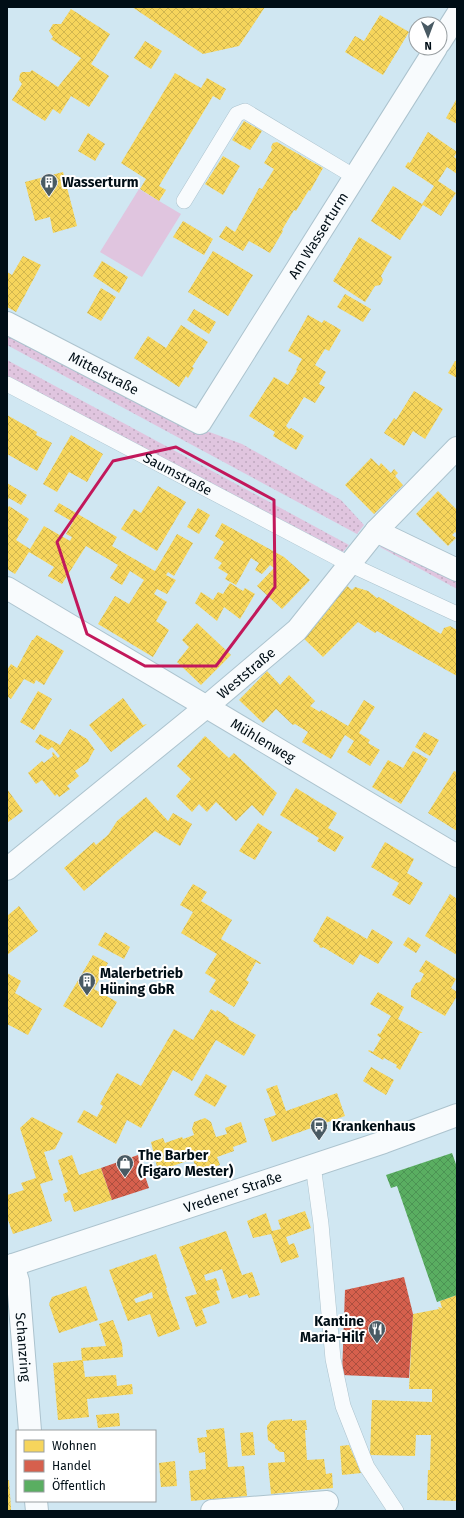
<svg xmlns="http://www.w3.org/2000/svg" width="464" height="1518" viewBox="0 0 464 1518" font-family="'Fira Sans',sans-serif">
<defs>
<pattern id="grass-dots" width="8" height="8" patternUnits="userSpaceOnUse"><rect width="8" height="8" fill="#e0c5df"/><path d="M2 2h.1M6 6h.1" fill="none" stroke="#bea8bf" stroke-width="1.8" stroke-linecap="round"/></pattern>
<pattern id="homes-cross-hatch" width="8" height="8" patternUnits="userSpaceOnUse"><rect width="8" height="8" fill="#f6d55c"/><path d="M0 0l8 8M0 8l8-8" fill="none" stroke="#d1b64f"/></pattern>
<pattern id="shops-cross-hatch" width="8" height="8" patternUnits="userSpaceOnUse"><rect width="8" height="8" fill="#d6604d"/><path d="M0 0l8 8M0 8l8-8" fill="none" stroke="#ab4e3f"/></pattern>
<pattern id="public-cross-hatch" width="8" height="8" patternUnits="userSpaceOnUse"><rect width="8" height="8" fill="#5aae61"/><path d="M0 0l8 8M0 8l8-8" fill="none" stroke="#4c9454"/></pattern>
</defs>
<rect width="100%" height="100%" fill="#d0e7f2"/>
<!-- grass -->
<g fill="url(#grass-dots)">
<path d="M7 332 204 430 242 444 341 500 364 525 357 534 7 345Z"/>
<path d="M7 360 349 545 343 552 7 376Z"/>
<path d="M389 538 457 577V589L380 547Z"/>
</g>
<!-- park -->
<path fill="#e0c5df" d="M139 189 181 214 142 277 100 252Z"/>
<!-- homes -->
<g fill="url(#homes-cross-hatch)" fill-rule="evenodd">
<path d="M132 7H265L239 46 203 54Z"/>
<path d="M71 9 110 34 91 64 109 76 89 107 71 96 60 114 53 109 45 121 12 100 22 84 19 80 20 74 22 72H30L32 70 58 87 81 58 51 39 53 37 49 31 53 24H61Z"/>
<path d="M380 15 409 32 383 75 345 52 355 36 364 41Z"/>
<path d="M145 41 162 51 151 69 134 58Z"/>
<path d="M175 73 201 88 207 78 226 89 220 100 213 96 159 186 166 190 159 201 140 189 146 179 121 163Z"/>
<path d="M457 98V124L446 118Z"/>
<path d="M244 121 262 131 250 150 232 140Z"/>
<path d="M428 132 457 152 454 157 457 159V174L447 167 438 181 456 193 441 216 423 205 400 240 371 221 393 186 422 204 429 194 434 186 405 167 408 162 410 163Z"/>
<path d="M88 133 105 144 95 161 78 151Z"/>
<path d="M277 142 323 168 310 191 309 190 296 211 294 210 282 230 283 231 270 253 249 241 243 251 219 237 226 226 235 232 258 190 259 188 262 189 274 169 264 163 272 150 271 147 273 143Z"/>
<path d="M223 156 240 166 223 195 205 184Z"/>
<path d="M63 172 77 226 53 233 50 217 35 221 25 182Z"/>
<path d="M183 221 213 239 204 255 173 237Z"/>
<path d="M359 237 392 257 381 276 383 280 380 285 375 286 365 302 333 281Z"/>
<path d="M213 251 253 275 228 316 188 292Z"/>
<path d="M23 256 41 265 16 312 7 307V272L12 275Z"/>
<path d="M102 261 128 277 119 293 93 276Z"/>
<path d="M101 288 116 297 101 321 87 313Z"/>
<path d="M345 294 371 309 363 322 337 307Z"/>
<path d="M194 309 216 322 209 334 187 320Z"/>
<path d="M308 315 322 323 324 320 341 330 329 351 325 349 315 365 326 372 319 384 325 387 315 403 304 397 286 426 289 429 291 428 304 436 296 450 273 436 275 432 249 416 274 377 288 385 297 371 296 370 302 359 288 351Z"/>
<path d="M181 325 208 342 192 367 194 368 188 378 186 376 179 387 134 358 148 336 166 348Z"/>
<path d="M455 361H457V378L448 373Z"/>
<path d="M414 391 443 409 425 439 413 431 404 446 384 433 394 418 396 420Z"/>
<path d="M7 415 37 432 36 435 52 443 37 471 7 454Z"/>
<path d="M71 435 103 454 87 482 69 472 57 492 43 484Z"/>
<path d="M371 458 379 466 381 463 391 473 394 469 398 473 395 476 403 485 374 514 345 485Z"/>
<path d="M7 483 27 495 21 505 9 498 7 501Z"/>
<path d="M158 486 186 502 157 551 121 529 134 509 141 513Z"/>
<path d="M438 491 457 510V534L455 532 452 535 456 538 448 546 416 514Z"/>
<path d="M59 503 117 537 112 546 155 571 177 534 193 543 174 576 168 572 166 575 176 580 167 594 157 589 154 594 167 602 156 621 169 630 153 657 98 624 115 596 129 604 144 580 130 571 122 585 110 578 118 565 86 546 62 584 48 576 54 567 29 552 15 574 7 569V509L9 506 29 519 16 540 30 549 44 526 70 541 72 537 66 534 73 522 54 511Z"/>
<path d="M198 508 210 515 199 534 187 527Z"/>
<path d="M222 523 284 557 310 580 282 609 257 586 274 568 270 565 262 574 255 570 259 563 251 558 236 585 225 579 228 574 218 568 222 563 214 558 224 542 215 536Z"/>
<path d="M230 583 243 591 245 588 255 594 240 619 224 607 217 621 195 603 201 592 213 600 218 592 223 594Z"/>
<path d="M347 586 352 590 355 587 368 591 377 598 379 597 441 634 444 628 450 626 457 630V676L377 631 375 633 358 622 323 657 299 634Z"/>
<path d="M197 623 231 655 201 685 177 662 189 647 182 640Z"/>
<path d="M37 635 64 651 44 685 36 680 34 684 24 679 11 699 7 696V670L11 664 17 668 32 640H33Z"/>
<path d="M267 671 280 685 289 675 315 701 310 706 320 712 321 710 348 726 364 700 375 707 359 733 370 740 368 743 380 750 370 766 347 752 354 741 345 735 331 759 302 742 308 732 295 724 293 725 276 709 263 723 239 700Z"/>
<path d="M38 691 52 699 34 730 20 722Z"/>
<path d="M123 698 143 725 147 724 111 752 89 725Z"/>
<path d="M70 729 87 739 95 750H94L88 761H89L75 771 79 776 67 786 70 789 59 797 57 794 55 796 42 780 36 784 28 773 42 761 44 763 53 756 52 753 53 752 58 758 60 756 52 747 48 750 35 742 40 734 60 745Z"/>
<path d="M424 732 439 740 430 756 415 747Z"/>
<path d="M205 736 229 758 234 753 277 793 263 816 252 805 236 821 216 802 207 812 199 804 192 812 176 796 191 779 177 766Z"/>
<path d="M413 751 428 759 401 804 372 787 388 760 403 768Z"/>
<path d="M454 771 457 772V831L428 813Z"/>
<path d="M296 788 337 813 328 828 344 837 335 852 317 841 319 838 280 815Z"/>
<path d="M7 789 23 811 7 823Z"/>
<path d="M146 797 168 821 173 813 192 824 180 846 155 831 84 891 64 868 94 842 96 845 108 835 117 821Z"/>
<path d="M258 823 272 832 255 860 239 851Z"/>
<path d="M385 842 414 859 407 873 423 883 410 905 392 895 399 883 371 867Z"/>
<path d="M193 884 207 892 201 901 232 920 221 939 261 963 260 964 256 962 246 980 249 982 234 1007 209 992 216 980 205 973 217 954 181 933 193 912 180 905Z"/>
<path d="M450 894 457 899V955L425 936Z"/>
<path d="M19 906 38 931 7 955V916Z"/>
<path d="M327 916 367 939 372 929 393 942 378 964 360 954 353 965 323 947 322 948 319 947 320 946 313 941Z"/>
<path d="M105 932 130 947 124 959 98 945Z"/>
<path d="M408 937 421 945 416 953 403 945Z"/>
<path d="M93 955 108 963 94 989 117 1002 102 1028 63 1006Z"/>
<path d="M426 960 456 979 451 988 457 992V996L445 1016 411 997V991L416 983 420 982 424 974 419 971Z"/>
<path d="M7 973 21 981 15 993 42 1009 28 1035 7 1024Z"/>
<path d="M378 992 404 1007 398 1019 423 1033H420L400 1070 396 1067 397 1065 384 1058 383 1060 368 1051 369 1050 373 1052 381 1038 377 1035 379 1033 380 1034 391 1016 370 1004Z"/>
<path d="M211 1009 216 1012 217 1010 229 1018 228 1019 256 1035 244 1056 216 1040 192 1081 173 1070 141 1128 127 1120 116 1144 77 1122 84 1110 97 1117 103 1106 100 1104 117 1073 141 1086 174 1029 193 1040Z"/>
<path d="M371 1067 394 1080 386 1095 363 1081Z"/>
<path d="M206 1074 227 1086 215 1107 194 1095Z"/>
<path d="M277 1085 286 1111 337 1093 345 1116 272 1142 264 1119 276 1115 266 1089Z"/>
<path d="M32 1117 63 1133 55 1149 44 1152 53 1180 40 1184 52 1221 13 1234 7 1217V1195L24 1190 21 1183 36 1178 20 1128Z"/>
<path d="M205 1118 211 1122 216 1137 227 1134 225 1128 241 1122 247 1142 233 1147 234 1151 217 1157 220 1165 197 1172 193 1159 158 1171 151 1142 163 1138 165 1143 182 1137 183 1139 194 1135 192 1129 194 1122Z"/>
<path d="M72 1155 79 1175 101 1168 112 1200 74 1212 70 1200 65 1202 63 1194 68 1192 58 1160Z"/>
<path d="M305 1211 311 1228 286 1237 289 1245 294 1243 299 1257 281 1263 271 1234 253 1238 247 1221 266 1213 272 1231 281 1229 278 1220Z"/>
<path d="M226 1231 242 1275 252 1272 260 1295 249 1298 247 1294 232 1299 222 1269 204 1275 206 1281 216 1278 220 1290 216 1291 220 1303 202 1309 207 1323 196 1327 185 1297 197 1294 179 1247Z"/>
<path d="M156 1254 167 1288H166L180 1329 158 1337 150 1314 128 1321 109 1270ZM152 1292 153 1298 136 1303 134 1299Z"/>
<path d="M86 1286 98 1320 59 1333 49 1304 52 1297Z"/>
<path d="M457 1295V1501L427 1500 428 1470H430L431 1435H416L415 1456 370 1455 372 1400 432 1402V1389H409L413 1314 439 1309 438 1307 442 1308 440 1301Z"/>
<path d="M113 1320 122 1344 123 1357 83 1361 85 1377 116 1375 117 1386 132 1384 133 1394 87 1399 89 1417 58 1420 53 1363 82 1360 81 1348 106 1346 99 1324Z"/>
<path d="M119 1413 120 1426 98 1428 96 1415Z"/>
<path d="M292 1419V1421L306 1420 307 1430H305L307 1460 324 1459 326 1474 332 1473 333 1488 271 1494 268 1463 285 1462 284 1452H280L275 1448V1445L268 1440 267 1426 271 1421Z"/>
<path d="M224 1428 228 1467 244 1466 247 1496 191 1501 189 1471 206 1469 205 1452 199 1453 197 1438 207 1437 206 1430Z"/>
<path d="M253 1432 255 1455 242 1456 240 1433Z"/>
<path d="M349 1445 361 1473 342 1475 340 1446Z"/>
<path d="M175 1461 177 1486 161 1487 159 1463Z"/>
<path d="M9 1480 11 1508V1511H7V1481Z"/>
</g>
<!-- shops -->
<g fill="url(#shops-cross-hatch)">
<path d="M138 1155 149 1188 112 1200 101 1168Z"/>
<path d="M404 1277 413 1314 409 1378 342 1375 345 1290Z"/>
</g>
<!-- public -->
<path fill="url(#public-cross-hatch)" d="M452 1153 457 1167V1295L437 1302 397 1186 391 1188 386 1175Z"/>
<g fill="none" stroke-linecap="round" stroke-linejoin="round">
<!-- service casing -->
<g stroke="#acc3ce" stroke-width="16">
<g id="service">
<path d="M184 201 237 114 245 111 355 177"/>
<path id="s1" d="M7 384 349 564 457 614"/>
<path d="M313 1165 321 1224 333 1359 343 1406 367 1467 396 1511"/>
</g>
</g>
<!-- minor casing -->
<g stroke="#acc3ce" stroke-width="24">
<g id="minor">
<path d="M440 42 457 15"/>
<path id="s2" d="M7 323 200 423 436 48"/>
<path d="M376 531 457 570"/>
<path id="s3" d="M7 588 457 856"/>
<path id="s4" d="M7 869 206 707 297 630 376 531 457 448"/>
<path id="s5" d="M13 1265 18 1281 30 1431"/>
<path id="s6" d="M7 1267 384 1142 457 1115"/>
<path d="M36 1501 37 1511"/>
<path d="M212 1511 327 1502"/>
</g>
</g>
<!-- service -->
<use href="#service" stroke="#f8fbfd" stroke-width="15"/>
<!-- minor -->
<use href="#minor" stroke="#f8fbfd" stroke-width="22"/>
</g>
<!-- marked area -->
<path fill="none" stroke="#c2185b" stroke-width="3" stroke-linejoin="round" d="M176 447 274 500 275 587 216 666H145L87 634 57 542 113 461Z"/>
<!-- icons -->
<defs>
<g id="building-pin" transform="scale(0.9)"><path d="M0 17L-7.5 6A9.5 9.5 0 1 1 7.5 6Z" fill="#495a63" stroke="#fff"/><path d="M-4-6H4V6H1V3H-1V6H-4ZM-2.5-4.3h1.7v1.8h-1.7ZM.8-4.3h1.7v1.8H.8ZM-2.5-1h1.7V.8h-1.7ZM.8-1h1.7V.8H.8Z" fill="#fff"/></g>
<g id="bus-pin" transform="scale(0.9)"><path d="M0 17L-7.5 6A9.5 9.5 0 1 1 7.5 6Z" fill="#495a63" stroke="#fff"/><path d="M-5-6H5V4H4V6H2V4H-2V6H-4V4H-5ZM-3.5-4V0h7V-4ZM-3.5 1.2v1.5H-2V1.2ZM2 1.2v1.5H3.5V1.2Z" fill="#fff"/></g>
<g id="shop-pin" transform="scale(0.9)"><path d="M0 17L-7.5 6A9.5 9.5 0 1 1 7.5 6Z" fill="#495a63" stroke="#fff"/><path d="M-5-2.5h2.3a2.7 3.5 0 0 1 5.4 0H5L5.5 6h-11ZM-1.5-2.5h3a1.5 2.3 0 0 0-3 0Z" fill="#fff"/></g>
<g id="restaurant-pin" transform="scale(0.9)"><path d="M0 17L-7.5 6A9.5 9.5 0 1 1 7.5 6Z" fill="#495a63" stroke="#fff"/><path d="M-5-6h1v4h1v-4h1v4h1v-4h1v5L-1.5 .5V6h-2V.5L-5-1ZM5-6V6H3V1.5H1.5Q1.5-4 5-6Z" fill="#fff"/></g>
</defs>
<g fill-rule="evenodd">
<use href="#building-pin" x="49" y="182"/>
<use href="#building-pin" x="87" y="981"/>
<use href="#bus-pin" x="319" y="1126"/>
<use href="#shop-pin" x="125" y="1163"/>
<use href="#restaurant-pin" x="377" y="1329"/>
</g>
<g text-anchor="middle" stroke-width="4" stroke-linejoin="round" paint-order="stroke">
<!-- poi labels -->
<g font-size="14" font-weight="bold" fill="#000e16" stroke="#fff" text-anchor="start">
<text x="62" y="187">Wasserturm</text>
<text x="100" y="978">Malerbetrieb<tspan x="100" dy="16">Hüning GbR</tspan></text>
<text x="332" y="1131">Krankenhaus</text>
<text x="138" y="1160">The Barber<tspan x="138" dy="16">(Figaro Mester)</tspan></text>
<text x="364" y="1326" text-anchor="end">Kantine<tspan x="364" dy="16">Maria-Hilf</tspan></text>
</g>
<!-- street labels -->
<g font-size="14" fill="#000e16" stroke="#fff">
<text dy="5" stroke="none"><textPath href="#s2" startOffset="439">Am Wasserturm</textPath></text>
<text dy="5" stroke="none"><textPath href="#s2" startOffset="109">Mittelstraße</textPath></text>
<text dy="5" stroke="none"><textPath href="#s1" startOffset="193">Saumstraße</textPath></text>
<text dy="5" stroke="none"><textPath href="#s4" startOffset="309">Weststraße</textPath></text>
<text dy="5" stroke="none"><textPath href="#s3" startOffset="298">Mühlenweg</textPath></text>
<text dy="5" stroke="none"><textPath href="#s6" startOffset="238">Vredener Straße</textPath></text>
<text dy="5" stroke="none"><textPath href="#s5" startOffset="83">Schanzring</textPath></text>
</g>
</g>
<!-- border -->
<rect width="464" height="1518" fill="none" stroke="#000e16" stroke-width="16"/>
<!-- legend -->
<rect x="16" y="1430" width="140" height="72" fill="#ffffff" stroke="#999fa2"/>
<rect x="24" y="1440" width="20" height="12" fill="#f6d55c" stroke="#999fa2"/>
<text x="52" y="1450" font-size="12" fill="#000e16">Wohnen</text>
<rect x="24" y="1460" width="20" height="12" fill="#d6604d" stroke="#999fa2"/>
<text x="52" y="1470" font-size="12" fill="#000e16">Handel</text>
<rect x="24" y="1480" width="20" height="12" fill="#5aae61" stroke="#999fa2"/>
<text x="52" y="1490" font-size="12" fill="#000e16">Öffentlich</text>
<!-- north arrow -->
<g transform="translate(428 36) rotate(179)"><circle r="19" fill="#ffffff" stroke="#999fa2"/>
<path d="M0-3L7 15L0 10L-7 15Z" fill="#495a63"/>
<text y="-6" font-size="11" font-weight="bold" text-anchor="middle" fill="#000e16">N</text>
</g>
</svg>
